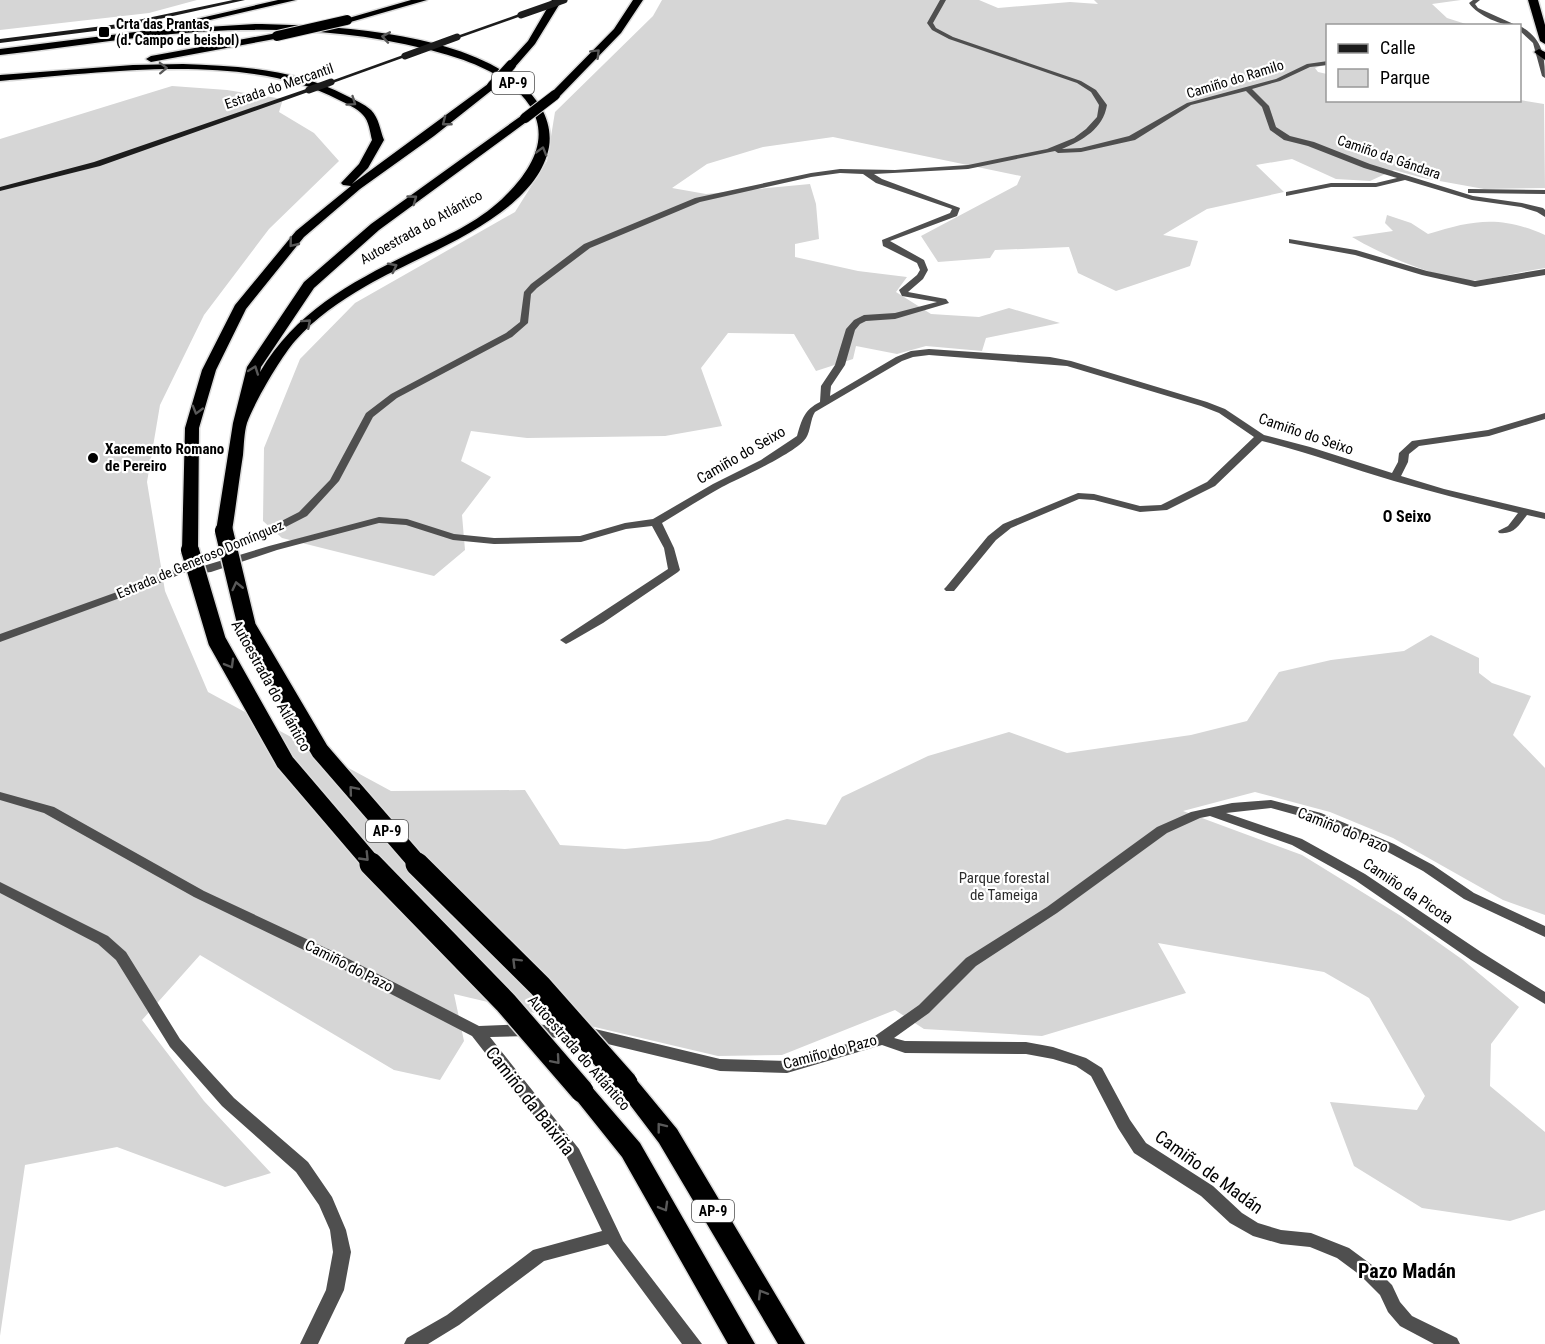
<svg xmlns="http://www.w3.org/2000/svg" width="1545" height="1344" viewBox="0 0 1545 1344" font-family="'Roboto Condensed',sans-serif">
<rect width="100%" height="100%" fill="#fff"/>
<!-- green -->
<g fill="#d6d6d6">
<path d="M0 0H197L149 13 0 30Z"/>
<path d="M662 0H979L998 8 1070 2 1098 4 1094 0H1461L1432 4 1447 18 1469 25 1328 26 1327 64 1315 68 1318 72 1327 74 1328 100H1520L1544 104 1545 188 1484 189 1423 178 1394 170 1370 181 1336 179 1292 159 1256 165 1284 192 1207 209 1163 235 1198 241 1190 266 1116 291 1078 273 1069 247 995 250 990 258 938 262 921 236 1017 185 1021 176 833 137 763 147 707 164 672 188 706 194 810 184 816 204 819 239 795 244V257L858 271 907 277 896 292 931 314 979 317 1009 308 1060 323 986 338 982 351 926 346 897 354 856 346 853 359 816 371 794 334 728 333 701 368 722 426 665 436 527 438 471 431 461 461 491 477 462 515 465 550 434 576 282 538 263 521 264 448 300 359 355 303 515 212 547 161 555 112 653 16Z"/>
<path d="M172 86 227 90 283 99 279 112 314 133 339 161 269 229 204 315 160 405 147 482 165 591 208 692 391 791 525 790 560 845 625 849 709 841 787 819 826 825 842 797 928 756 1009 732 1067 753 1191 735 1247 721 1279 672 1331 660 1404 651 1431 635 1479 658V673L1492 683 1531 696 1513 735 1545 768V915L1503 900 1393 838 1330 812 1255 792 1183 811 1302 855 1401 916 1463 960 1519 1007 1491 1044 1490 1086 1545 1132V1210L1510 1221 1422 1208 1354 1166 1330 1102 1417 1110 1425 1096 1369 998 1324 972 1158 943 1186 993 1042 1036 924 1029 895 1010 782 1055 718 1056 454 994 464 1041 440 1080 394 1070 200 955 142 1020 204 1101 271 1173 225 1187 117 1147 25 1165 0 1336V139Z"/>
<path d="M1387 215 1411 223 1428 234C1473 220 1500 215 1545 235V268C1523 271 1502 277 1480 280 1448 284 1380 254 1352 237L1393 231 1385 223Z"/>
</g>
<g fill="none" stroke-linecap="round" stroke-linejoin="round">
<!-- highway casing -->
<g stroke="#dbdbdb" stroke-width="3">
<g id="highway">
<path d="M278 0H296L193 24 188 21Z"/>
<path d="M411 0H427L347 23 342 20Z"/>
<path d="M552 0H562L535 44 515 67H507L506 65 528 41Z"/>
<path d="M633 0H643L621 33 559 97H551V93L614 29Z"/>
<path d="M1528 0H1538L1545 25V44L1540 41Z"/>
<path d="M255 24C332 25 460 32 521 84 539 100 553 121 549 147 536 217 420 254 366 286 340 301 315 318 295 341 281 357 254 403 247 423 244 433 244 445 243 455 239 480 236 506 232 531L224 536 216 531 233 423 247 367 304 282 371 224 521 116H529V120L379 230 314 288 261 367 260 372C297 309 357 279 421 248 451 234 483 219 506 195 530 171 551 139 530 106 508 72 462 58 426 49 333 26 238 26 144 37 96 42 48 50 0 55V49L143 31Z"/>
<path d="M277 33 282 36 280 38 151 62 146 59 151 56Z"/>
<path d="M1539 49 1545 52V60L1534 52Z"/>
<path d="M183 64C240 66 296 69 347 96 355 100 364 104 371 110 379 118 380 130 384 140L368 168 352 184 488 84 497 86 434 136 360 189 304 237 246 309 216 370 199 428 198 550 190 555 182 550 185 428 202 370 235 305 296 231 351 186 343 185 341 183 359 164 372 140C370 132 369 121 363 115 357 108 347 104 339 100 247 51 102 73 0 81V75L133 65Z"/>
<path d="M626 1074 634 1077 677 1129 805 1344H778L659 1143 618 1089 614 1083 618 1077Z"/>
<path d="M582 1082 590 1085 640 1143 755 1344H728L622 1157 574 1097 570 1091 574 1085Z"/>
</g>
</g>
<!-- street -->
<g fill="#4f4f4f" fill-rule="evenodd">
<path d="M940 0H946L933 23 936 28 953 37 1081 81 1096 90 1107 105C1103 129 1083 140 1062 149L1081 148 1129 136 1187 103 1276 79 1307 64 1328 61V65L1310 67 1280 81 1252 89 1269 106 1276 127 1290 136 1314 142 1370 164 1473 196 1522 203 1543 208 1545 210V217L1537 212 1521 207 1472 200 1405 180 1376 187H1331L1286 196V192L1331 183H1376L1397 178 1364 168 1308 146 1284 140 1270 130 1262 107 1246 91 1191 105 1135 140 1081 152 1058 153 1055 151 968 169 874 174 882 179 960 208 957 216 890 241 924 260 928 270 923 279 908 292 946 299 949 303 895 319 866 321 860 324 855 330 845 365 831 386 830 396 896 357 911 351 929 349 1050 357 1071 361 1207 402 1225 409 1264 435 1310 447 1392 473 1398 462 1399 453 1412 441 1488 430 1545 413V419L1489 436 1419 446 1409 454 1408 462 1401 476 1444 489 1545 513V519L1527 515C1519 525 1514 535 1499 533L1498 531 1508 526 1518 513C1477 503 1435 493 1394 481 1350 468 1306 452 1262 441L1215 486 1167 510 1140 512 1094 500 1079 499 1011 528 996 540 954 591H946L944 589 946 587 988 536 1003 524 1078 493 1094 494 1140 506 1161 505 1207 482 1254 437 1219 413 1201 406 1067 366 929 355 913 357 902 361 815 412C810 420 811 430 806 438 796 453 740 478 722 487 702 498 682 511 662 523L674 548 680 570 678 572 603 623 570 642 566 644 560 640 668 569 664 548 652 526 626 529 581 542 494 544 453 540 406 525 379 523 277 550 211 572 188 575V571L150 587 0 642V634L142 583 258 533 299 512 330 480 366 413 391 394 506 333 520 322 524 292 531 284 584 244 695 198 811 173 840 169 895 170 968 165 1047 149 1074 138 1086 129 1097 117 1099 105 1091 92 1077 83 949 39 932 30 927 23ZM840 173 863 174 876 183 952 209 950 213 882 240 883 246 917 263 920 270 917 275 899 290 902 296 937 302 895 313 864 315 854 320 846 329 835 365 821 386 820 402C804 410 802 419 797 436L761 460 713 484 653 519 625 523 580 536 494 538 454 534 407 519 379 517 269 546 190 570 266 537 307 516 339 481 373 417 397 398 512 337 528 323 531 294 537 288 590 248 700 202 811 177Z"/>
<path d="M1473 0H1480L1475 4 1478 8 1518 26C1502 26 1478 16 1469 3Z"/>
<path d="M1520 26C1542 38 1545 55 1545 78L1542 76 1533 43 1520 31Z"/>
<path d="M1468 189 1545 190V194L1471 193H1468Z"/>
<path d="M1289 239 1356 250 1427 271 1475 281 1545 269V275L1475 287 1422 275 1355 255 1289 243Z"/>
<path d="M0 792 54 807 204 891 343 956 479 1026 531 1024 591 1028 720 1059 787 1061 875 1036 919 1005 966 958 1047 907 1157 827 1191 812 1232 803 1271 800 1321 813 1394 844 1433 865 1474 893 1545 926V937L1464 899 1423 871 1384 850 1311 819 1271 808 1226 813 1302 839 1365 874 1481 952 1545 992V1004L1471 960 1355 880 1292 845 1210 816 1200 818 1167 833 1057 913 976 966 929 1013 894 1038 905 1041 1026 1042 1053 1047 1086 1058 1102 1068 1130 1120 1146 1143 1213 1186 1242 1213 1258 1223 1281 1230 1311 1233 1349 1248 1372 1265 1392 1285 1400 1302 1412 1316 1457 1338 1460 1344H1434L1400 1326 1388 1312 1380 1295 1360 1275 1337 1258 1310 1247 1281 1244 1253 1236 1230 1223 1201 1196 1134 1153 1118 1128 1091 1076 1076 1066 1053 1059 1026 1054 905 1053 882 1045 787 1073 720 1071 591 1040 531 1036 490 1037 579 1149 623 1241 702 1344H682L608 1244 544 1261 459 1325 428 1344H404L407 1338 447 1315 533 1250 602 1231 567 1158 472 1036 333 964 194 897 44 813 0 800Z"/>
<path d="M0 882 108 936 126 952 180 1039 234 1098 308 1162 332 1197 346 1230 351 1252 344 1290 318 1344H300L326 1290 333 1252 330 1230 319 1205 296 1172 222 1106 170 1047 116 960 98 944 0 893Z"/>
</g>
<!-- secondary -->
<g fill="#1c1c1c" fill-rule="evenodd">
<path d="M233 0H245L119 28 0 43V39L119 24Z"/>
<path d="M519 14 524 15 459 38 454 37Z"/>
<path d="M403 55 408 56 333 83 328 82Z"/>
<path d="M309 88 311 89V91L100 166 0 191V187L94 162Z"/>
</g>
<!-- highway -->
<use href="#highway" fill="#000" fill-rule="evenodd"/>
<!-- highway-bridge-far2 casing -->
<g stroke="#dbdbdb" stroke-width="12" stroke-linecap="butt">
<g id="highway-bridge-far2">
<path d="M277 36 347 20"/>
<path d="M492 86 511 65"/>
<path d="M525 118 555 95"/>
</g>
</g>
<!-- highway-bridge-far1 casing -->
<g stroke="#dbdbdb" stroke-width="21" stroke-linecap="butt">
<g id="highway-bridge-far1">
<path d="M224 531 247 627 320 751 419 865"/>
<path d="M190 550 217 641 285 762 373 865"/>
</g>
</g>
<!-- highway-bridge casing -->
<g stroke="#dbdbdb" stroke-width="26" stroke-linecap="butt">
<g id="highway-bridge">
<path d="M371 864 506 1003 582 1091"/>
<path d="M417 864 540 986 626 1083"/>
</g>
</g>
<!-- secondary-bridge -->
<g stroke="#1c1c1c" stroke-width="7">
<path d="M521 15 564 0"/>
<path d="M405 56 457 37"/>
<path d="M309 90 331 82"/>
</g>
<!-- highway-bridge-far2 -->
<use href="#highway-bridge-far2" stroke="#000" stroke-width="10"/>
<!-- highway-bridge-far1 -->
<use href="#highway-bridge-far1" stroke="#000" stroke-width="18"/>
<!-- highway-bridge -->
<use href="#highway-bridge" stroke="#000" stroke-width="23"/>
</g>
<!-- one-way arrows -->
<defs><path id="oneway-chevron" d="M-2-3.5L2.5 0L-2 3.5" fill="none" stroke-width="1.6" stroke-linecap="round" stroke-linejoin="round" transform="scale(1.5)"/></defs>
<g stroke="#595959">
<use href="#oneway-chevron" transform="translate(386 37) rotate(-170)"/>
<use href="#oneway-chevron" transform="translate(596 53) rotate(-45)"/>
<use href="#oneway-chevron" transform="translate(163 68) rotate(-2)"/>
<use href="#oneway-chevron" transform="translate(352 102) rotate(35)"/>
<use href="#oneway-chevron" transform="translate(446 122) rotate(142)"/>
<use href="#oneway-chevron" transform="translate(542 151) rotate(-74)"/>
<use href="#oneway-chevron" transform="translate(413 199) rotate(-36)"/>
<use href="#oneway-chevron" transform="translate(293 243) rotate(129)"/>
<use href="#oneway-chevron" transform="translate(393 267) rotate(-27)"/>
<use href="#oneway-chevron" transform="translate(307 323) rotate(-42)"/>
<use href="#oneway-chevron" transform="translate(254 370) rotate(-70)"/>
<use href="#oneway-chevron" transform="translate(197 410) rotate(106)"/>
<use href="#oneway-chevron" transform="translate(237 586) rotate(-103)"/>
<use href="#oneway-chevron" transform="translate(230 664) rotate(60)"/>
<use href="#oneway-chevron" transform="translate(353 790) rotate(-130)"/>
<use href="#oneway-chevron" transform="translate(365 857) rotate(46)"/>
<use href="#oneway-chevron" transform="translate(516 962) rotate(-135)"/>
<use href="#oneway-chevron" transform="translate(556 1060) rotate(49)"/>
<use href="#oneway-chevron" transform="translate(661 1127) rotate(-128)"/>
<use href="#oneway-chevron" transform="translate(664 1207) rotate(60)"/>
<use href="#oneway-chevron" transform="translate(762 1294) rotate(-121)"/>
</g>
<!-- markers -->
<g fill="#000" stroke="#fff" stroke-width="2">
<rect x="98" y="26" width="12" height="12" rx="3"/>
<circle cx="93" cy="458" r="6"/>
</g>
<g text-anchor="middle" stroke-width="4.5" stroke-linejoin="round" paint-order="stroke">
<!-- far-poi labels -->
<g font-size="14" font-weight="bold" fill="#000" stroke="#fff" text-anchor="start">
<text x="116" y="29">Crta das Prantas,<tspan x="116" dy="16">(d. Campo de beisbol)</tspan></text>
</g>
<!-- far-street labels -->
<g font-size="14" fill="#000" stroke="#fff">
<text transform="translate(1235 79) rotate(-17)" y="5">Camiño do Ramilo</text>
<text transform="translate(279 86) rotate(-19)" y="5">Estrada do Mercantil</text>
<text transform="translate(1389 157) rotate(19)" y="5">Camiño da Gándara</text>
<text transform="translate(421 227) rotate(-29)" y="5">Autoestrada do Atlántico</text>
<text transform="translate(200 559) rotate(-23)" y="5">Estrada de Generoso Domínguez</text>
</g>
<!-- shield labels -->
<g fill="#fff" stroke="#4c4c4c" stroke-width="1.5">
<rect x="492" y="72" width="42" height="22" rx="4.5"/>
<rect x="366" y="820" width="42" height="22" rx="4.5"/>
<rect x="692" y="1200" width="42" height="22" rx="4.5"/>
</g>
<g font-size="14" font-weight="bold" fill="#000">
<text x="513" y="88">AP-9</text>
<text x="387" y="836">AP-9</text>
<text x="713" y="1216">AP-9</text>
</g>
<!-- street labels -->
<g font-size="15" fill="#000" stroke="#fff">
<text transform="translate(1306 434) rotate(19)" y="5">Camiño do Seixo</text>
<text transform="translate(741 455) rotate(-30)" y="5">Camiño do Seixo</text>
<text transform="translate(271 686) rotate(61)" y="5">Autoestrada do Atlántico</text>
<text transform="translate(1343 830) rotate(22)" y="5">Camiño do Pazo</text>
<text transform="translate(1408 891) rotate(34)" y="5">Camiño da Picota</text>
<text transform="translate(349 966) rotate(27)" y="5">Camiño do Pazo</text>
<text transform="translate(830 1052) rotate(-15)" y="5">Camiño do Pazo</text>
<text transform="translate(579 1053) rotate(49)" y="5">Autoestrada do Atlántico</text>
</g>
<!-- poi labels -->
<g font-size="15" font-weight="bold" fill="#000" stroke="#fff" text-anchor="start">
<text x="105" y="454">Xacemento Romano<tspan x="105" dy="17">de Pereiro</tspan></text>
</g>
<!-- park labels -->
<g font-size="15" fill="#2d2d2d" stroke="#fff">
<text x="1004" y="883">Parque forestal<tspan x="1004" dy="17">de Tameiga</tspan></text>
</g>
<!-- neighbourhood labels -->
<g font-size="16" font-weight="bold" fill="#000" stroke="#fff">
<text x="1407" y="522">O Seixo</text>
</g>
<!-- near-street labels -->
<g font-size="18" fill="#000" stroke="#fff">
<text transform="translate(530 1101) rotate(52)" y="6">Camiño da Baixiña</text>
<text transform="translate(1209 1172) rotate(36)" y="6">Camiño de Madán</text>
</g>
<!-- near-neighbourhood labels -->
<g font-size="20" font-weight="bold" fill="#000" stroke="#fff">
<text x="1407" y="1278">Pazo Madán</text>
</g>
</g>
<!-- legend -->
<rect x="1326" y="24" width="195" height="78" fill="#ffffff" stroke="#999999" stroke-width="1.5"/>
<rect x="1338" y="44" width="30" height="9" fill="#1c1c1c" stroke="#999999" stroke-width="1.5"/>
<text x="1380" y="54" font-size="18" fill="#000000">Calle</text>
<rect x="1338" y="69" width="30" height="18" fill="#d6d6d6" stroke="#999999" stroke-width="1.5"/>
<text x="1380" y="84" font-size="18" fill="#000000">Parque</text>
</svg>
